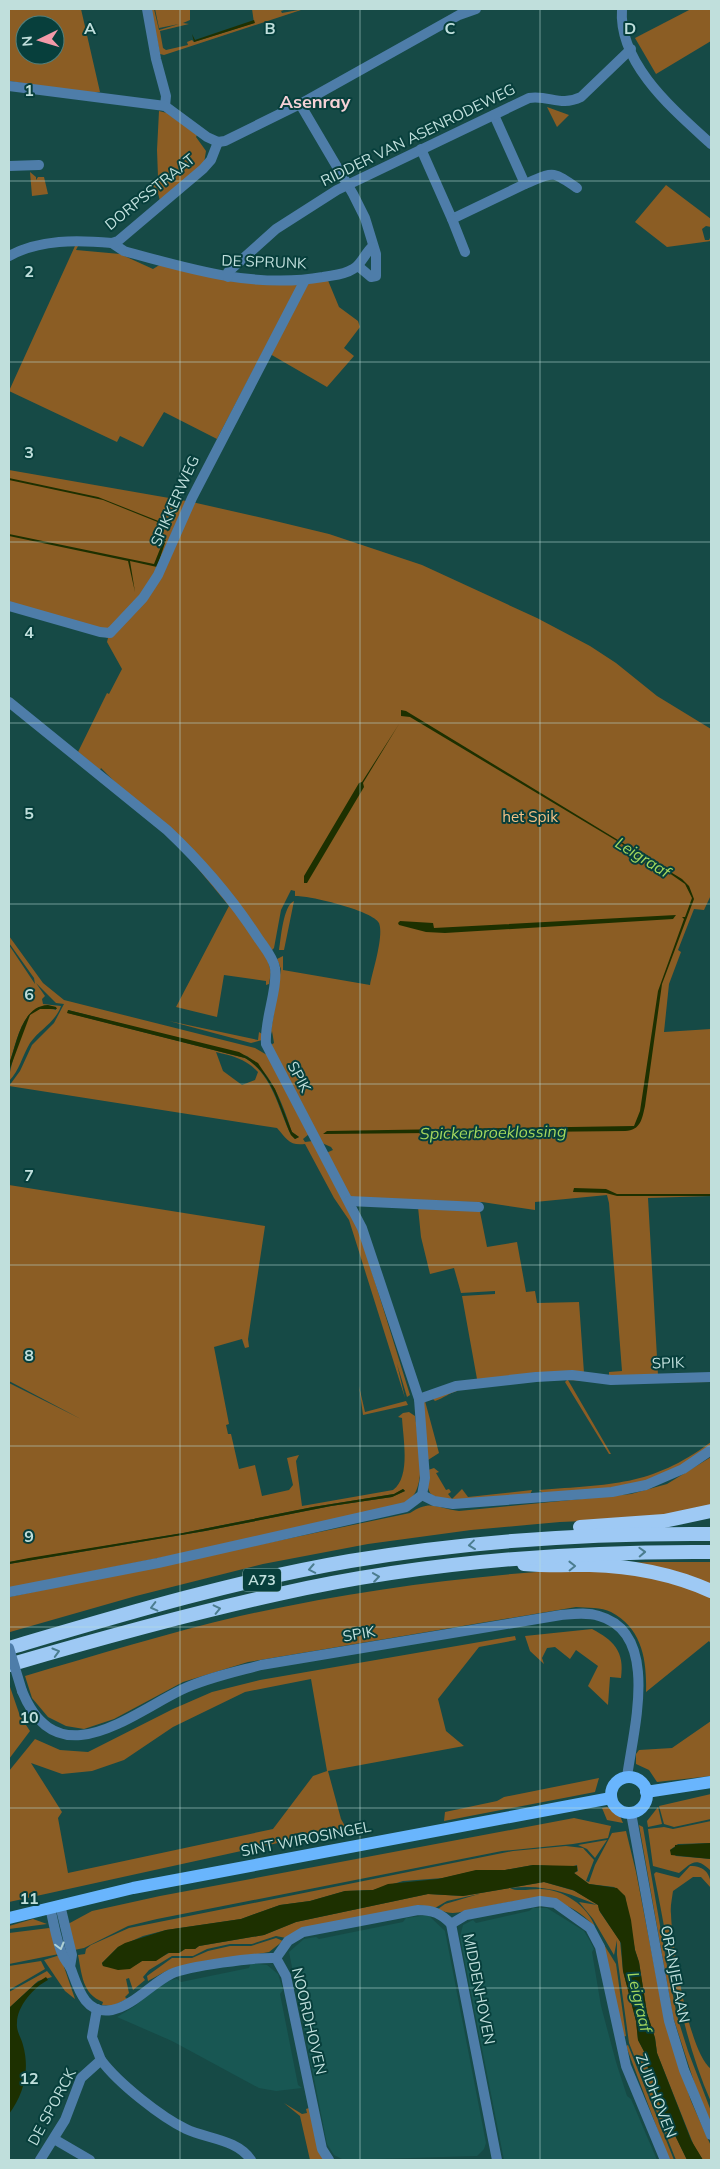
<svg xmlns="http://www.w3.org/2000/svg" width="720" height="2169" viewBox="0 0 720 2169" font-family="Mulish,sans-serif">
<rect width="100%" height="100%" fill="#164a46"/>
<!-- built -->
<g fill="#185753">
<path d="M533 1908H547L584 1931 590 1941 594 1949 592 1952 601 2006 616 2062 627 2096 631 2099 657 2160H504L460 1937 463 1925 473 1920 476 1923 529 1911Z"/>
<path d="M428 1915 445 1931 486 2143 484 2149 477 2156 344 2160 334 2155 327 2144 289 1952 304 1939 316 1937 319 1939 403 1922 406 1918Z"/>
<path d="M251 1963 267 1965 278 1974 283 1990 280 1994 298 2085 302 2088 276 2091 259 2088 172 2041 117 2017 135 2006 162 1982 177 1979 181 1982 249 1968Z"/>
</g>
<!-- green -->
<g fill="#8b5d24" fill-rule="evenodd">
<path d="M9 9H81L100 92H82L9 81ZM25 25H55V55H25Z"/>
<path d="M151 9H154L159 30 179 24 159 28 155 9H190V20L183 23 189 24 160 31 163 48 166 50 188 45 187 42 192 40 194 42 254 23 252 9H287L281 11 282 13 304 9 164 55 160 54Z"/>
<path d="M691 9H711V41L656 74 635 38Z"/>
<path d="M547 107 569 115 557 127Z"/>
<path d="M159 111 167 113 197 135 196 137 206 151 204 163 160 201 158 193 152 196 149 184 158 177 157 150Z"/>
<path d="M30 172 36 177V180L38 177H44L48 194 32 196Z"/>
<path d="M666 185 711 219V227L706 226 702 229 705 240H709L711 236V241L667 247 635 222Z"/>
<path d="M75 246H78L76 250 120 254 153 269 161 264 299 283 217 439 164 412 143 447 120 436 117 442 9 391Z"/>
<path d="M327 278 339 307 358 321 360 327 344 348 354 356 327 387 270 354 309 282Z"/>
<path d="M9 470 192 502 267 519 329 534 422 565 537 618 590 646 616 663 657 696 711 729V895L704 910 694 909 678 950 681 952 669 984 664 1032 711 1029V1194H613L711 1196 648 1198 658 1375 609 1378V1372L622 1371 609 1203 607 1195 535 1202V1210L482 1202 357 1201 351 1198 326 1153 333 1150 331 1147 322 1143 271 1045 274 1043 272 1031 270 1037 281 969 277 959 283 956V970L370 985C373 970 384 936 379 923 374 911 308 895 295 896V891L291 890 281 910 274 948 272 950 243 911 101 768 100 770 78 752 107 693 109 694 122 669 107 642 108 638 9 602Z"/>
<path d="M171 836 232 906 267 958 271 972 269 984 266 985V981L224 975 217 1017 176 1007 229 906Z"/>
<path d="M294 901 284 950H279C281 938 283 906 294 901Z"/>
<path d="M9 936 43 983 64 1000 255 1048 267 1055 309 1134 303 1139 305 1142 313 1141 358 1227 410 1395 407 1397 397 1364 405 1398 349 1220 334 1198 305 1144C289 1146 287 1139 277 1128L9 1086 20 1071 32 1045 54 1023 64 1004 56 1003 36 983 45 996 42 999 43 1004 61 1006C55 1023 40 1029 30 1043 22 1056 20 1070 9 1081 9 1068 23 1025 30 1015 36 1007 47 1008 56 1010V1007C22 1000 18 1039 9 1064V945L35 984 34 978 9 943ZM68 1010 247 1056C272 1073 283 1105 292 1132L299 1137 295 1139 291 1135C278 1108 273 1075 245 1058L68 1013ZM216 1052C233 1056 246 1059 258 1072L255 1080 242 1085 223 1071Z"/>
<path d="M169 1021 258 1040 259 1032 262 1034V1040L251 1043Z"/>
<path d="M9 1185 265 1226 248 1339 249 1347 245 1348 242 1339 214 1347 229 1424 226 1425 228 1434H231L239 1469 255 1465 262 1496 289 1490 293 1485 287 1458 299 1455 296 1461 302 1506 393 1490C411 1477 403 1438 402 1418L398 1417 403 1413 409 1412 415 1416C418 1437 425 1471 416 1491 414 1496 409 1500 405 1503L219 1546 9 1588V1564L205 1531 331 1506 392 1497 405 1491 403 1489 394 1494 313 1507 183 1533 9 1562V1383L81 1419 9 1381Z"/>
<path d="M418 1207H479L487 1247 517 1242 526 1292 535 1291 537 1303 579 1302 584 1373 477 1379 462 1296 495 1294V1291L461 1293 454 1268 430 1274 421 1237Z"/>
<path d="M569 1378 610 1381 711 1380V1382L619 1383 568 1380 611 1454H609L565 1382Z"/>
<path d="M359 1386 365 1412 406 1401 408 1405 363 1415Z"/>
<path d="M454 1389 457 1391C449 1393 444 1398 435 1401L432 1398 425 1401 439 1453 428 1460 421 1403 438 1394Z"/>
<path d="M711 1442V1445C695 1457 678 1470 659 1477 623 1491 582 1490 544 1494L539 1490C611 1484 650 1487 711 1442Z"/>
<path d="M711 1457V1507L655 1518 560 1522 471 1530 368 1544 263 1564 136 1596 10 1632 9 1628V1597L410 1513C430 1499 437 1508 459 1511L631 1494 667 1484Z"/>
<path d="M434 1468 439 1472 436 1473 446 1490 449 1489 451 1492 448 1494 452 1499 462 1489 468 1497 532 1490 530 1495C512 1496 441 1507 430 1493 426 1486 428 1477 428 1470Z"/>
<path d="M652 1562H711V1587L617 1563Z"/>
<path d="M578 1569 650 1575 711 1596V1644L709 1641 646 1692C647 1660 642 1628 611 1612 602 1607 586 1608 576 1607L248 1662 183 1682 114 1719 84 1729 66 1726 48 1717 32 1698 25 1676C96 1655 168 1633 240 1616 351 1591 464 1576 578 1569Z"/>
<path d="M592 1629C613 1640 625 1651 621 1678L610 1677 608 1705 588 1686 598 1666 576 1650 570 1659 555 1647 547 1648 542 1658 544 1664 530 1651 525 1636Z"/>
<path d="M515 1636 516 1640 479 1647 438 1699 446 1731 464 1746 328 1771 341 1819 346 1828 9 1902V1771L35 1739 60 1750 88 1752 173 1709 212 1692 260 1680ZM311 1679 327 1771 313 1776 273 1829 68 1873 58 1818 62 1812 31 1763 62 1774 92 1771 124 1760 173 1727 245 1692Z"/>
<path d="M9 1684 20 1716 30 1731 9 1759Z"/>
<path d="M711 1721V1776L657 1782 649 1770 636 1764V1754L639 1750 672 1748Z"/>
<path d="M599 1778 595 1792 444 1821 445 1812 497 1801 504 1797Z"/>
<path d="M711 1794V1819L674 1827 664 1824 659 1806Z"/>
<path d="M607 1807 620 1816 623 1823 607 1820 602 1808Z"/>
<path d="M658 1807 662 1824 648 1827 647 1821Z"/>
<path d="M574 1818 611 1826 608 1838 573 1844 502 1851 157 1919 128 1926 84 1948 74 1950 68 1924 92 1911 160 1896Z"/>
<path d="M711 1821V1843L678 1844 670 1850 676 1856 711 1859V1871C695 1855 691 1864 679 1873L653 1866 648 1829 664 1827 673 1829Z"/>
<path d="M639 1825 643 1827 667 1966 677 2016 688 2051 711 2111V2123L697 2091 673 2017Z"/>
<path d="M626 1831 636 1872 666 2026 691 2101 711 2146V2160H703L694 2146 657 2053 655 2038 647 2013 639 1962 635 1950 625 1896 614 1887 589 1884 574 1873 578 1871 577 1865 570 1867 533 1865 505 1870H478L443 1878 403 1881 373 1890 345 1891 310 1901 280 1905 241 1919 166 1930 143 1936 118 1947 102 1963 103 1966C122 1968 124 1973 142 1961H154L169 1953H179L185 1949H195L199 1946 264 1935 296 1922 428 1894 463 1896 544 1882 575 1891 598 1905 600 1912 620 1941 623 1971 636 2021 638 2040 648 2059 647 2066 653 2076 656 2096 687 2160H676L629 2043 617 1955V1940L614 1955 593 1919 579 1902 597 1905C568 1893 545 1884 510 1888 516 1892 531 1889 540 1889 563 1889 588 1906 595 1927 558 1887 521 1900 475 1909 461 1912 451 1916 438 1909L445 1904 479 1894 447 1901 435 1908 419 1905 286 1938 276 1936 252 1944H230L207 1949 193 1956H172L149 1970 143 1977 145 1980 133 1990 129 1978 126 1979 129 1993 125 1997 127 1999 112 2006 102 2005 103 2002C82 1994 82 1974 78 1955L85 1954 86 1949 91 1945 129 1928 513 1851 566 1846 583 1848 594 1860 586 1881 589 1882 595 1865 612 1833Z"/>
<path d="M607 1840 595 1858 587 1849 578 1845Z"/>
<path d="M690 1866C705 1866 711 1874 711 1888L701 1877H693L673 1891C672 1899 670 1907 671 1914 672 1945 688 2051 711 2069V2102C679 2029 670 1952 654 1874L656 1872 679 1878Z"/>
<path d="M33 1919 47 1924 9 1929V1926Z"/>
<path d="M49 1928 51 1929 59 1954 9 1964V1933Z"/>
<path d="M276 1938 283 1941 269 1952 168 1970 148 1981 147 1976 172 1958H192L208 1951 230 1946H251Z"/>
<path d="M603 1943 616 1964 626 2036 623 2037Z"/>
<path d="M60 1955 75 1999 65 1991 44 1960Z"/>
<path d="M41 1961 45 1969 9 1990V1966Z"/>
<path d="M47 1971 52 1977 38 1981 9 2008V1992Z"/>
<path d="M628 2045 674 2160H669L626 2046Z"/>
<path d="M284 2103 302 2114 307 2113 306 2109 309 2108 325 2160H310L300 2116Z"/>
</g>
<!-- water -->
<g fill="#1d3000">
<path d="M254 20 255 23 194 42 192 34 195 40Z"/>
<path d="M9 478 98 497 166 524 168 526V532L165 525 103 500 9 480Z"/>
<path d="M9 534 154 564 164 539 166 540 157 567 130 561 135 592 128 561 9 536Z"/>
<path d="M401 710 406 711 682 879 689 886 694 899 662 984 645 1106C642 1119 641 1130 625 1131L323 1134 327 1131 634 1126 640 1111 658 991 684 919 682 917H685L692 898 685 884 662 868 410 717 401 716Z"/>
<path d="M399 724 363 783 364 787 307 883H304V876L359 783 362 782Z"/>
<path d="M676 915 673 919 445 933 426 932 399 925 398 923 400 921 433 923 434 928Z"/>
<path d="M48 1005 56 1007 57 1009H40L30 1015 9 1071V1064C17 1044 21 1006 48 1005Z"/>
<path d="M68 1010 239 1052 258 1063 275 1089 292 1132 299 1137 295 1139 291 1135C279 1108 273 1074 245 1058L67 1013Z"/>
<path d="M574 1188 606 1189 617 1194H711V1196H617L606 1193 573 1192Z"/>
<path d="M403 1489 405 1491 392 1497 331 1506 205 1531 9 1564V1562L29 1558 183 1533 313 1507 394 1494Z"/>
<path d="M711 1843V1859L671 1855 670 1850 675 1847V1845Z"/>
<path d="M533 1865 577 1866V1871L574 1873 589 1884 617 1888 625 1896 631 1920 635 1950 639 1962 647 2013 655 2038 657 2053 691 2140 703 2160H687L656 2096 653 2076 647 2066 648 2059 638 2040 636 2021 623 1971 621 1943 599 1910 598 1905 573 1890 544 1882 463 1896 428 1894 296 1922 264 1935 199 1946 195 1949H185L179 1953H168L156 1961H142L130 1969 118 1970 103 1966 102 1963 118 1947 125 1943 166 1930 241 1919 280 1905 310 1901 345 1891 373 1890 388 1884 438 1879 476 1870H505Z"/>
<path d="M46 1977 48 1980C34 1987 17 2006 17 2023 16 2031 21 2037 23 2045 30 2070 24 2094 9 2114V2008L35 1984Z"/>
</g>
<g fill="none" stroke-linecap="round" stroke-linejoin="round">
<!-- minor -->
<g stroke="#4e7da9" stroke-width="10">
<path d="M147 9 156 59 166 96 165 106"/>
<path d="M622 9C618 64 675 111 711 144"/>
<path d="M9 86 165 106 207 137 218 142 225 141 300 104 459 15 476 9"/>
<path d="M300 104 353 194 365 218 376 254V276L371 277 358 266"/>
<path d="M421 149 452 219 525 184 494 115"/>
<path d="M9 166 39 165"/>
<path d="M525 184C554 172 551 170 577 188"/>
<path d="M452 219 465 252"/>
<path d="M112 243 124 251C189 269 255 289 323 277 333 275 344 275 353 269 361 265 365 253 372 247"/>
<path d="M9 256C40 239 77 240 112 243L118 241 203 169 211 160 218 142"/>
<path d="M228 277V272L276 229 337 190 529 98C550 95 560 107 581 97L631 49"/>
<path d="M9 606 100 632 110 633 143 598 158 575 192 498 305 280"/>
<path d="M9 702 167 830C202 863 232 898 258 938 264 947 273 957 275 968 278 990 264 1020 266 1044L362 1228 419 1399 425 1478 422 1495 406 1507 158 1563 9 1592"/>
<path d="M349 1201 479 1207"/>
<path d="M419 1399 456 1386 536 1377 572 1375 611 1380 711 1377"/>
<path d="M422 1495 434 1501 453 1504 612 1492 646 1485 683 1469 711 1450"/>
<path d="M22 1691C57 1777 128 1716 181 1690 206 1678 235 1672 261 1665L561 1615C574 1614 587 1612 599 1616 661 1633 633 1731 627 1777"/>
<path d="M631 1813 669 2021 684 2070 711 2135"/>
<path d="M60 1905 72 1955 70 1967"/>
<path d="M50 1908C54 1923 56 1941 63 1956 65 1961 69 1964 71 1969 78 1988 85 2015 112 2010 133 2006 151 1984 171 1974 188 1966 256 1957 276 1958L286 1976 322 2149 329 2160"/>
<path d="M451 1924 466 1915 540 1901 555 1903 590 1928 600 1947 626 2066 665 2160"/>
<path d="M276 1958 288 1941 303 1932 418 1910C432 1910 441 1913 451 1924L497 2160"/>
<path d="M101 2060C118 2083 161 2117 186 2129 207 2139 237 2139 251 2160"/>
<path d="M54 2139 90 2160"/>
<path d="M40 2160 65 2120 81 2078 101 2060 92 2037 97 2009"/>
</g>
<!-- major -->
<g stroke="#69b5fd" stroke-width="12">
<circle cx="629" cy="1795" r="18"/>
<path d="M646 1792 711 1782"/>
<path d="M9 1918 133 1888 611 1798"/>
</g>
<!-- highway -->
<g stroke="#9ec9f4" stroke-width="14">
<path d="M580 1527 664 1521 711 1511"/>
<path d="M524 1564C546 1566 568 1565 590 1565 632 1566 673 1574 711 1591"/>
<path d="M9 1648C121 1615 234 1581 350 1561 469 1541 590 1533 711 1534"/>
<path d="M9 1665C98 1639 188 1614 279 1594 421 1562 567 1551 711 1552"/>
</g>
<!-- minor-bridge -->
<path stroke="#4e7da9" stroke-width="10" d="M9 1648 22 1691"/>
</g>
<!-- one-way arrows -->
<defs><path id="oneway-chevron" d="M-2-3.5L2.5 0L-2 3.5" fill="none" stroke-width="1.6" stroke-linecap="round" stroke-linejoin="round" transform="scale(1.25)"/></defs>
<g stroke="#4b7d8f">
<use href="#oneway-chevron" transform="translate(472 1545) rotate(173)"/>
<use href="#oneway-chevron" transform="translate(642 1552) rotate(-2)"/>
<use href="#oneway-chevron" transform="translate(572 1566) rotate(-1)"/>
<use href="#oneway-chevron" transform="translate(312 1569) rotate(169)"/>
<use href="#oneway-chevron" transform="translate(376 1577) rotate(-8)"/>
<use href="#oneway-chevron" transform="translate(154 1607) rotate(166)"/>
<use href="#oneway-chevron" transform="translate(217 1609) rotate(-13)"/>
<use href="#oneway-chevron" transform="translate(56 1652) rotate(-16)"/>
</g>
<use stroke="#afd0d4" href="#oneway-chevron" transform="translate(60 1946) rotate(75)"/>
<!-- grid -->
<path fill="none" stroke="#c0dfdc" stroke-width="1" stroke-opacity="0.55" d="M180 9V2160M360 9V2160M540 9V2160M9 181H711M9 362H711M9 542H711M9 723H711M9 904H711M9 1084H711M9 1265H711M9 1446H711M9 1627H711M9 1808H711M9 1988H711"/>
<g text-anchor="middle" stroke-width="4" stroke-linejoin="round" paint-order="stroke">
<!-- shield labels -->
<rect fill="#073f3c" stroke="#88afac" stroke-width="1" x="243" y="1568.5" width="38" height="23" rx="4"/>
<g font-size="14" font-weight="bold" fill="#c0dfdc">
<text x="262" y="1585">A73</text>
</g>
<!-- street labels -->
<g font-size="15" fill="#c0dfdc" stroke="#073f3c">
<text transform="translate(418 135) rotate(-26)" y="5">RIDDER VAN ASENRODEWEG</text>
<text transform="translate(150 192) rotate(-39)" y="5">DORPSSTRAAT</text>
<text transform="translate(264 262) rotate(2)" y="5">DE SPRUNK</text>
<text transform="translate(175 501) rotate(-66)" y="5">SPIKKERWEG</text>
<text transform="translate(299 1077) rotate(62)" y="5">SPIK</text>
<text transform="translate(668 1363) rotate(-2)" y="5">SPIK</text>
<text transform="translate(359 1634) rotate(-10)" y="5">SPIK</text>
<text transform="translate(306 1839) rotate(-11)" y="5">SINT WIROSINGEL</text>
<text transform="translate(675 1974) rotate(79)" y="5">ORANJELAAN</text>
<text transform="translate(479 1989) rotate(79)" y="5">MIDDENHOVEN</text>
<text transform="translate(309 2021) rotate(77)" y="5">NOORDHOVEN</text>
<text transform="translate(656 2096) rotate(69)" y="5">ZUIDHOVEN</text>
<text transform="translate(52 2107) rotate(-62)" y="5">DE SPORCK</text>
</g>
<!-- park labels -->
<g font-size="15" fill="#f5c186" stroke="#073f3c">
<text x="530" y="822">het Spik</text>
</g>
<!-- water labels -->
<g font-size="16" font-style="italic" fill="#a3d75e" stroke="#073f3c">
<text transform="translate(643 857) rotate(32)" y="6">Leigraaf</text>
<text transform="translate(493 1132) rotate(-1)" y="6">Spickerbroeklossing</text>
<text transform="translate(640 2002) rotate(77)" y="6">Leigraaf</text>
</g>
<!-- quarter labels -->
<g font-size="18" font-weight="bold" fill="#f5d1d6" stroke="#073f3c">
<text x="315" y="108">Asenray</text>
</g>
</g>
<g font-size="16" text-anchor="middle" font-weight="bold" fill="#c0dfdc" stroke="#073f3c" stroke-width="4" stroke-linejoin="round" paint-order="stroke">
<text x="90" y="34">A</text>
<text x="270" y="34">B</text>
<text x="450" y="34">C</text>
<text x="630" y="34">D</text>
<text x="29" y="96">1</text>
<text x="29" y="277">2</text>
<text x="29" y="458">3</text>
<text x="29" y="638">4</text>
<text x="29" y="819">5</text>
<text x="29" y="1000">6</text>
<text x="29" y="1181">7</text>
<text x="29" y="1361">8</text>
<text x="29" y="1542">9</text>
<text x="29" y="1723">10</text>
<text x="29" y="1904">11</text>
<text x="29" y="2084">12</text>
</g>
<!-- border -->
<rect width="720" height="2169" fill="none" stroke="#c0dfdc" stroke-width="20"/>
<!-- north arrow -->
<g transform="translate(40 40) rotate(265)"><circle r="24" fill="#073f3c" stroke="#517f7c"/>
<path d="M0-4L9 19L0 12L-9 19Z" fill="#f39aa9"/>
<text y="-8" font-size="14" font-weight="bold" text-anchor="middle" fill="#c0dfdc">N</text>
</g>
</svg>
